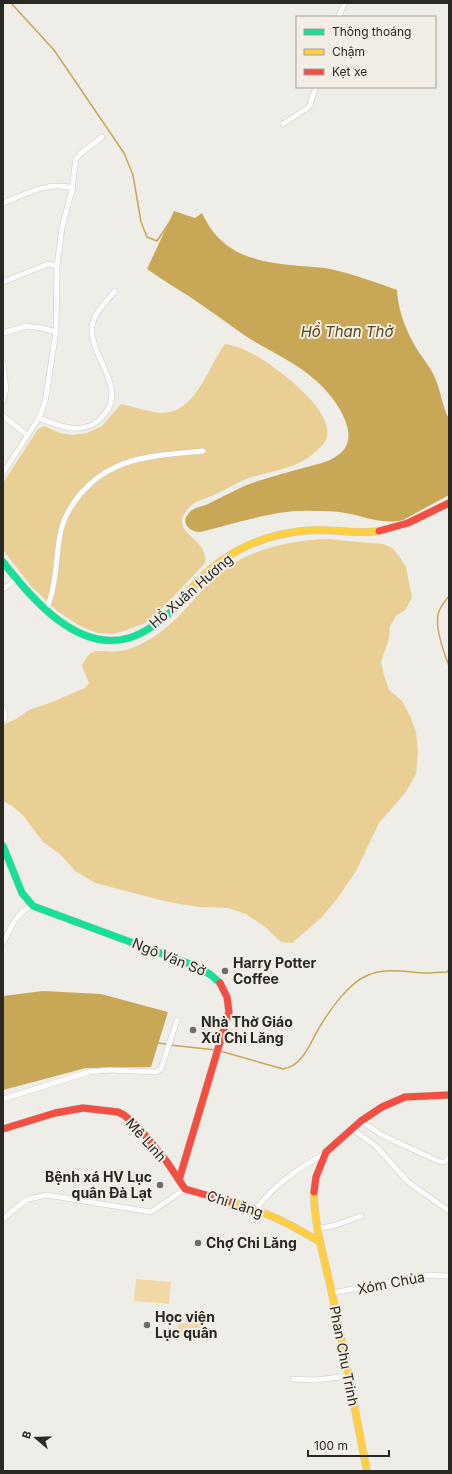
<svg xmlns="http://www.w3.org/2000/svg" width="452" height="1474" viewBox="0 0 452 1474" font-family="Inter,sans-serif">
<rect width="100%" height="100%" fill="#efede8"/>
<!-- green -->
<g fill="#f1d8a6">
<path d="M136 1279 171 1282 169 1304 134 1301Z"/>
<path d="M178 1323 206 1324 205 1338 177 1337Z"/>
</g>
<!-- forest -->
<g fill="#eacf94">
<path d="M225 344C242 346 263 359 276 369 294 382 332 413 327 437 325 446 309 458 301 462 284 470 264 473 246 479 236 483 226 490 216 494 207 498 193 501 187 510 168 534 209 537 205 563L159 612 145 623 127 630 113 634 98 633 80 626 57 611 31 586 3 550V483L38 429 44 426 60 433 71 435 87 433 102 426 121 404C136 407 154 415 170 412 197 407 210 364 225 344Z"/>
<path d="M326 539 383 544 392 548 399 556 406 567 412 598 405 610 396 616 390 626 389 639 381 662 384 675 389 690 402 701 411 718 416 732 418 753 416 774 406 792 379 823 356 871 337 899 321 918 292 943 281 942 265 927 246 914 228 908 199 907 168 902 95 883 75 871 60 854 43 842 23 815 12 806 3 801V725L16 719 29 710 52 702 85 688 89 683 82 666C92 643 100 654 120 651 128 650 138 646 145 642 170 629 187 607 205 587 236 552 282 541 326 539Z"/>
</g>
<!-- water -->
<g fill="#c8a856">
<path d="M174 211 195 218 202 213C222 256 256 262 300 266 310 267 321 267 330 269 353 274 375 282 397 290 398 312 407 333 418 351 424 360 431 368 435 378 441 391 442 406 449 419V495L403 520C383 525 364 516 345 513 335 511 323 511 312 511 277 509 234 524 200 532 189 532 180 522 189 513 193 507 202 507 208 504 223 497 236 489 252 483 270 477 289 472 307 467 318 464 329 462 338 455 343 452 347 446 348 440 352 420 329 391 314 379 295 362 269 351 247 337 228 324 210 310 190 297 176 288 161 279 147 269Z"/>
<path d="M43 991 101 994 168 1012 151 1067 86 1068 3 1090V996Z"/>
</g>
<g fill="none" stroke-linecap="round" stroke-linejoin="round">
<!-- stream -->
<g stroke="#c8a856" stroke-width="1.5">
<path d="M11 3 54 50 124 153 133 175 141 222 147 237 157 241 169 223"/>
<path d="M449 596C444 602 439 608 438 615 435 629 444 653 449 666"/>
<path d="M157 1043 167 1044"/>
<path d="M170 1045 216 1050"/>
<path d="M220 1051 283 1069C303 1066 310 1043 319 1028 329 1011 348 984 366 976 385 967 406 972 426 973 433 973 440 972 447 972L449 970"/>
</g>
<!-- street casing -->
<g stroke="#cdcbc7" stroke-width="6">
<g id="street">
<path d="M338 17 345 3"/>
<path d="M283 124 309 107 316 87"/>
<path d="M3 203C26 194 47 181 73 188"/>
<path d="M3 282 48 264 57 266"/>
<path d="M3 333 26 326 42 328 56 332"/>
<path d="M3 363 6 389 3 401"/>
<path d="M3 416 27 435"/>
<path d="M39 418C57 425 81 436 99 420 133 390 89 359 92 326 94 313 107 301 115 291"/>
<path d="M3 473 39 418 45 402 56 332 57 266 62 228 72 190 75 165 76 159 80 154 102 137"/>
<path d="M3 589 16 580"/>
<path d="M46 610C49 603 52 595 53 587 57 568 57 548 61 530 68 503 91 478 116 467 140 455 176 454 203 451"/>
<path d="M3 708 5 718 3 720"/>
<path d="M3 943C11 929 16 911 33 906"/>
<path d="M3 1099 89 1072 109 1070 157 1072 161 1069 177 1020"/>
<path d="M361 1121 382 1135 438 1161C444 1163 446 1162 449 1157"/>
<path d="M352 1129 376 1146 408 1182 449 1211"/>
<path d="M256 1209C275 1184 299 1168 326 1153"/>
<path d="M3 1219 22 1203 29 1199 47 1195 151 1212 185 1189"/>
<path d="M317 1229 336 1225 361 1216"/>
<path d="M332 1293 428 1275 449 1276"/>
<path d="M293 1379 315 1380 348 1376"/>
</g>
</g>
<!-- fast casing -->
<g stroke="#cdcbc7" stroke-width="8">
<g id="fast">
<path d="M3 562C31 598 77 653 129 638 146 633 161 621 174 609"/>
<path d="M3 846 22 893 33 906 198 967 211 975 220 983"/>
</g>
</g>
<!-- slow casing -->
<g stroke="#cdcbc7" stroke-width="8">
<g id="slow">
<path d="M174 609C184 599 191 588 200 579 232 547 271 532 315 530 337 530 358 534 379 531"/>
<path d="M314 1192C314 1227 325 1260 332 1294 345 1353 355 1412 367 1471"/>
<path d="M231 1202C265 1211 290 1224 320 1242"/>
</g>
</g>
<!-- jam casing -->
<g stroke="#cdcbc7" stroke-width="8">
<g id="jam">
<path d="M379 531 408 523 449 503"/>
<path d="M3 1129 55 1113 83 1108 118 1112 124 1115 139 1128 167 1162 185 1189 231 1202"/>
<path d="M179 1180 229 1012 227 997 220 983"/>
<path d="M314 1192 316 1177 326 1152 361 1121 382 1107 405 1097 449 1095"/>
</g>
</g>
<!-- street -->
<use href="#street" stroke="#fdfcfc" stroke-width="5"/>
<!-- fast -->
<use href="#fast" stroke="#16e098" stroke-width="7"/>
<!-- slow -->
<use href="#slow" stroke="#ffcf43" stroke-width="7"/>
<!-- jam -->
<use href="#jam" stroke="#f24e42" stroke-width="7"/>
</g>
<!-- markers -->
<g fill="#6e6d69" stroke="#f2eee5" stroke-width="1.5">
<circle cx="225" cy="971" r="4"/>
<circle cx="193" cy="1030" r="4"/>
<circle cx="160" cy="1185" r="4"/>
<circle cx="198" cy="1243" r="4"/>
<circle cx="147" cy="1325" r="4"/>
</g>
<g text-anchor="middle" stroke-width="4" stroke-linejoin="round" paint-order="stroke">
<!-- street labels -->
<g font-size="14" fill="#292824" stroke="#f2eee5">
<text transform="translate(191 591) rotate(-41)" y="5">Hồ Xuân Hương</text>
<text transform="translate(169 957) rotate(22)" y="5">Ngô Văn Sở</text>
<text transform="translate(146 1140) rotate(48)" y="5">Mê Linh</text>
<text transform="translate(235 1204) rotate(18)" y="5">Chi Lăng</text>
<text transform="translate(391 1283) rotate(-11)" y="5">Xóm Chùa</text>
<text transform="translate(344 1356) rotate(79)" y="5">Phan Chu Trinh</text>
</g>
<!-- poi labels -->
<g font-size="14" font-weight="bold" fill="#292824" stroke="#f2eee5" text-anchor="start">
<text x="233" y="968">Harry Potter<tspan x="233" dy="16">Coffee</tspan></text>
<text x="201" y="1027">Nhà Thờ Giáo<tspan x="201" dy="16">Xứ Chi Lăng</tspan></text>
<text x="152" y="1182" text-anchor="end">Bệnh xá HV Lục<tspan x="152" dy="16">quân Đà Lạt</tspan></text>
<text x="206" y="1248">Chợ Chi Lăng</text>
<text x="155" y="1322">Học viện<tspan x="155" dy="16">Lục quân</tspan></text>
</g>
<!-- water labels -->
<g font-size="15" font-style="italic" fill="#59461c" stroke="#f2eee5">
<text x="347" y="337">Hồ Than Thở</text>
</g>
</g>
<!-- border -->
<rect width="452" height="1474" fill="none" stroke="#292824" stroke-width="8"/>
<!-- legend -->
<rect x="296" y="16" width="140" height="72" fill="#f2eee5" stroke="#a29f98"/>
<rect x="304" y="29" width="20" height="6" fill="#16e098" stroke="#a29f98"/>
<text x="332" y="36" font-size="12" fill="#292824">Thông thoáng</text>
<rect x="304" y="49" width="20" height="6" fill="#ffcf43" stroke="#a29f98"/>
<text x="332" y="56" font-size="12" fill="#292824">Chậm</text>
<rect x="304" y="69" width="20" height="6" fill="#f24e42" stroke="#a29f98"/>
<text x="332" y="76" font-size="12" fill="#292824">Kẹt xe</text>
<!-- north arrow -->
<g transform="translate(36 1438) rotate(289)" stroke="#f2eee5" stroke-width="3" paint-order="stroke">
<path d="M0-3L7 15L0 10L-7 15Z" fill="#292824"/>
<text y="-6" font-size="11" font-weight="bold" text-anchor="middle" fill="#292824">B</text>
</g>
<!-- scale -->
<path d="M308 1450v6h81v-6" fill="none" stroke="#292824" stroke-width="2"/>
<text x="314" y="1450" font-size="12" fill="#292824" stroke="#f2eee5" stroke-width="3" paint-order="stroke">100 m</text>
</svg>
